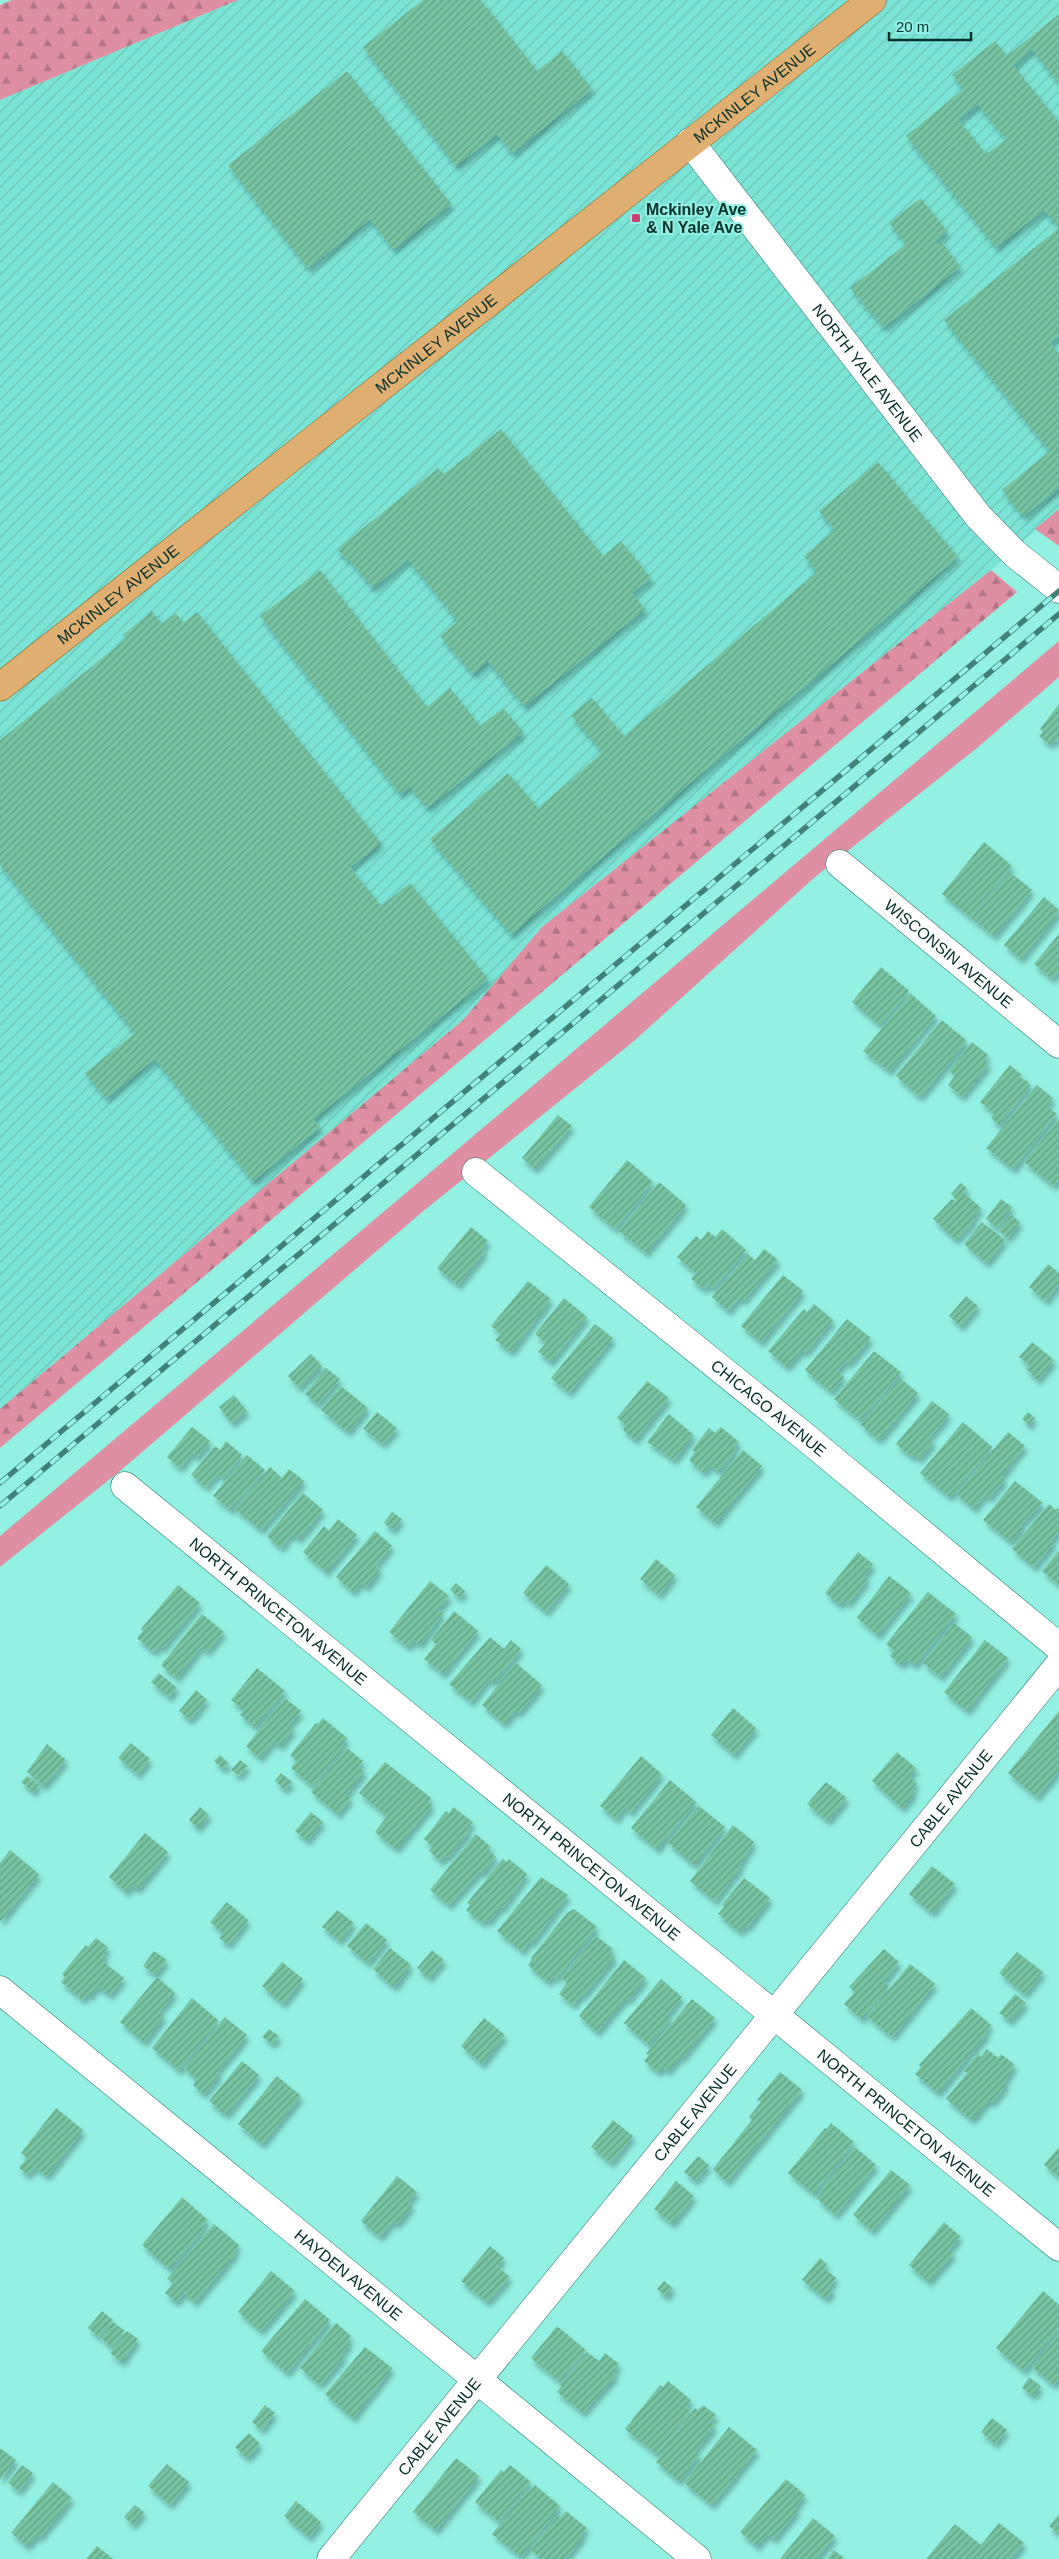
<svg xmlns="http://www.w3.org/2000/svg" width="1059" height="2559" viewBox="0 0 1059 2559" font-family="Arial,sans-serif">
<defs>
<pattern id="industrial-furrows" width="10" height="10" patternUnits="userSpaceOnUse" patternTransform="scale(1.25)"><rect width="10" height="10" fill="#7ce4d6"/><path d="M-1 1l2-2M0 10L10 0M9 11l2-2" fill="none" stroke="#6ac4b8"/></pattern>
<pattern id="forest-firs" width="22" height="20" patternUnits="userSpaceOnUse" patternTransform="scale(1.25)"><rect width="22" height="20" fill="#de8fa2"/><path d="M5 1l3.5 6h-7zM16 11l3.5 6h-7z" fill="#b27584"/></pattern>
<pattern id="building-hatch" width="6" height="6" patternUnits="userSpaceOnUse" patternTransform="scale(1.25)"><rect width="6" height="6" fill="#78c4a2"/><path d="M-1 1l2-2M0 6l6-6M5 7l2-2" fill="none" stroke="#60a084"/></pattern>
<filter id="shadow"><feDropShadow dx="3" dy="5.5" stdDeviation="2.5" flood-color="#0004"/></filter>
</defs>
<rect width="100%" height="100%" fill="#93f1e3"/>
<!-- industrial -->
<path fill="url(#industrial-furrows)" d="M238 0H1059V509L991 570 542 927 463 1020 0 1409V100Z"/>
<!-- grass -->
<path fill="#de8fa2" d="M1059 641V677L977 748 815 877 634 1041 421 1213 120 1471 0 1567V1536Z"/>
<!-- forest -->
<g fill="url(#forest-firs)">
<path d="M12 0H238L0 100V5Z"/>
<path d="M1059 509V546L1035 529Z"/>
<path d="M991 570 1017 592 0 1448V1409L463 1020 542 927Z"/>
</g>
<!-- building -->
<g fill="url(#building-hatch)" fill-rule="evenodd" filter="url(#shadow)">
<path d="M423 0H481L537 71 562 51 592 89 512 153 497 134 456 166 363 47Z"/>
<path d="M1059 14V83L1032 49 1013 65 1059 122V337L1058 336 1050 342 1059 354V488L1023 516 1002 490 1050 451 944 320 1059 228 1044 210 996 247 906 136 964 89 952 75 995 41 1007 56ZM978 104 1006 139 986 154 958 119Z"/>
<path d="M347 71 451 204 393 249 370 219 308 268 228 165Z"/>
<path d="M921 198 947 231 935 241 939 245 942 242 960 267 884 327 850 288 906 244 889 223Z"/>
<path d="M501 429 603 556 621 541 651 578 632 593 645 609 524 706 488 661 473 674 440 636 458 621 408 559 373 588 349 559 347 560 337 549 438 468 444 474Z"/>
<path d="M878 462 958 557 511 934 430 839 508 773 538 808 603 752 571 715 592 698 624 736 817 572 804 556 835 530 819 511Z"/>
<path d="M320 570 427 707 450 688 480 726 503 708 523 732 427 808 410 786 400 794 260 616Z"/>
<path d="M152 611 162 624 176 613 183 623 197 612 381 843 350 867 381 906 410 883 488 979 313 1119 320 1127 253 1181 155 1059 106 1098 85 1073 135 1033 0 865V740L126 639 123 635Z"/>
<path d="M1059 704V738L1056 741 1053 740 1050 745 1039 736 1043 732 1040 729Z"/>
<path d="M984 842 1012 866 970 917 942 894Z"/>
<path d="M1010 872 1032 890 994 936 971 918Z"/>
<path d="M1044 897 1059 910V912L1021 959 1004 945Z"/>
<path d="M1059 934V971L1052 979 1034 964Z"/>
<path d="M881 967 909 991 880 1025 852 1002Z"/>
<path d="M911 994 936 1016 889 1071 863 1051Z"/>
<path d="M942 1020 967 1041 920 1097 896 1076Z"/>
<path d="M972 1042 988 1055 984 1060 989 1064 962 1097 948 1085 955 1076 949 1071Z"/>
<path d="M1010 1065 1022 1075 1020 1078 1029 1082 1030 1086 999 1125 991 1118 995 1114 980 1102Z"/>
<path d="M1037 1085 1053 1098 1047 1106 1057 1114 1013 1169 986 1148Z"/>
<path d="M558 1115 572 1126 535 1169 522 1158Z"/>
<path d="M1059 1119V1179L1054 1186 1024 1162Z"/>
<path d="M627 1160 653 1182 615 1229 589 1207Z"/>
<path d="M659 1182 686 1205 646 1253 619 1231Z"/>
<path d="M961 1183 967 1188 963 1192 981 1208 973 1218 975 1220 956 1240 933 1219 952 1199 956 1202 957 1201 951 1194Z"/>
<path d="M1001 1199 1012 1207 997 1228 986 1219Z"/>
<path d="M1011 1215 1020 1222 1008 1238 999 1231Z"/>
<path d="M982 1222 1005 1240 987 1263 964 1244Z"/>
<path d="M471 1227 488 1241 482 1249 485 1252 458 1285 437 1268Z"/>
<path d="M722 1229 746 1250 713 1289 708 1284 704 1289 691 1279 696 1273 677 1257 696 1236 701 1240 708 1231 715 1237Z"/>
<path d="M764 1249 778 1260 743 1301 739 1298 728 1311 712 1297 748 1254 755 1260Z"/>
<path d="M1048 1264 1059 1273V1284L1046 1301 1029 1287Z"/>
<path d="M783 1275 803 1291 761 1342 741 1326Z"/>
<path d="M528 1281 551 1299 511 1352 495 1340 501 1334 491 1326Z"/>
<path d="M966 1296 978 1306 961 1326 949 1316Z"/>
<path d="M564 1298 587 1317 551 1362 538 1352 546 1343 535 1334Z"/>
<path d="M814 1304 833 1320 805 1353 802 1350 787 1367 768 1351 804 1309 807 1312Z"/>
<path d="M847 1319 871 1338 849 1364 846 1361 837 1371 844 1377 831 1392 805 1370Z"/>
<path d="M595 1324 613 1338 569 1393 551 1378Z"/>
<path d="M1032 1342 1054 1360 1038 1380 1026 1369 1029 1365 1019 1357Z"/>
<path d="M874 1351 901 1372 861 1421 834 1399Z"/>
<path d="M311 1354 322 1366 299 1388 288 1376Z"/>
<path d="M326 1368 340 1379 318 1404 305 1394Z"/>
<path d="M900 1378 918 1393 879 1440 861 1425Z"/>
<path d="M647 1381 669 1398 635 1440 623 1430 626 1425 617 1418Z"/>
<path d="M341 1386 368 1408 348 1432 321 1410Z"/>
<path d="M234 1395 247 1411 232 1423 219 1407Z"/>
<path d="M932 1401 949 1414 929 1438 934 1442 919 1459 914 1455 912 1457 896 1444Z"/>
<path d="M377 1412 397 1428 383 1444 363 1429Z"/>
<path d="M1028 1412 1035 1418 1029 1425 1022 1419Z"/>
<path d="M669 1414 694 1435 674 1460 647 1442Z"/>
<path d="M963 1422 992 1447 950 1497 920 1473Z"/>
<path d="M192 1427 210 1441 197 1457 192 1453 180 1468 167 1457Z"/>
<path d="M721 1427 739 1442 734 1448 736 1450 719 1472 710 1465 704 1473 689 1460 695 1452 692 1450 709 1428 715 1433Z"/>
<path d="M1008 1432 1025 1446 1001 1476 1005 1479 989 1498 985 1495 974 1509 956 1494Z"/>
<path d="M226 1441 242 1455 223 1479 217 1474 206 1487 191 1475 215 1446 220 1450Z"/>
<path d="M743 1450 762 1466 715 1523 696 1507Z"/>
<path d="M247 1455 265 1470 231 1510 213 1496Z"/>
<path d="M270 1467 282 1478 289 1469 304 1481 261 1530 235 1509Z"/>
<path d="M1015 1481 1043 1503 1020 1526 1023 1528 1011 1542 983 1520Z"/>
<path d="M303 1493 323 1510 299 1539 292 1534 281 1548 267 1536Z"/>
<path d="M1049 1504 1056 1510 1059 1507V1531L1051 1541 1054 1543 1034 1567 1012 1549Z"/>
<path d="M392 1512 402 1519 393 1530 384 1523Z"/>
<path d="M338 1519 357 1535 326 1572 303 1552 324 1526 329 1531Z"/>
<path d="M375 1531 392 1546 375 1566 380 1570 366 1587 361 1583 353 1592 336 1577Z"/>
<path d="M1059 1551V1585L1042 1571Z"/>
<path d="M858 1552 873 1564 864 1576 868 1579 848 1604 843 1600 840 1605 825 1593Z"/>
<path d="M656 1559 675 1575 659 1595 640 1579Z"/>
<path d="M546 1565 569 1584 546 1612 523 1593Z"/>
<path d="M889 1576 911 1593 878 1635 857 1618Z"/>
<path d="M430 1581 449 1596 438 1610 443 1613 420 1645 414 1640 408 1647 389 1632Z"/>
<path d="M456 1583 465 1591 460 1598 450 1590Z"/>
<path d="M178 1585 200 1603 163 1648 160 1645 154 1652 137 1638 143 1631 141 1629Z"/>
<path d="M928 1592 956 1614 915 1665 907 1659 901 1665 890 1656 894 1650 886 1644Z"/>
<path d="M454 1611 478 1631 443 1674 424 1659 436 1644 431 1640Z"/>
<path d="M202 1614 224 1632 207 1652 201 1647 177 1678 161 1665Z"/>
<path d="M954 1623 972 1637 941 1677 923 1663Z"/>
<path d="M490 1637 504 1649 511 1640 521 1649 494 1683 489 1679 471 1702 449 1684Z"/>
<path d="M985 1640 1008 1658 967 1711 944 1692Z"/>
<path d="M516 1663 542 1685 519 1713 516 1710 504 1724 482 1705Z"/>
<path d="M257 1668 285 1691 255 1727 240 1715 244 1710 231 1700Z"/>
<path d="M159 1673 177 1688 169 1697 151 1682Z"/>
<path d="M196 1690 207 1700 190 1720 179 1711Z"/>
<path d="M285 1698 301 1711 289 1725 294 1729 280 1746 274 1741 260 1758 246 1746Z"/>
<path d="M733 1708 756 1728 734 1755 711 1735Z"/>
<path d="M1059 1711V1770L1037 1797 1008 1773Z"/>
<path d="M323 1718 347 1738 342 1744 345 1747 313 1786 291 1768 297 1761 290 1755 316 1723 318 1724Z"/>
<path d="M131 1743 150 1759 138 1774 118 1758Z"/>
<path d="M47 1744 66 1760 44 1786 27 1772Z"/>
<path d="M347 1748 363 1761 358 1767 365 1771 346 1794 351 1798 338 1814 311 1792Z"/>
<path d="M897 1752 916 1768 909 1777 917 1783 912 1789 915 1792 902 1808 872 1781Z"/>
<path d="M220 1755 229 1764 223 1769 214 1761Z"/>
<path d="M641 1756 662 1774 631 1812 625 1807 616 1819 600 1806Z"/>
<path d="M240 1760 248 1766 239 1776 231 1770Z"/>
<path d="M385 1762 431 1798 428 1802 432 1805 396 1849 375 1832 387 1816 359 1793Z"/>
<path d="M281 1773 292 1782 285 1790 275 1781Z"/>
<path d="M27 1776 39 1785 33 1792 21 1782Z"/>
<path d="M670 1780 696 1802 657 1849 631 1828Z"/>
<path d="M826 1782 847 1798 828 1821 807 1804Z"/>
<path d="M699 1806 725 1827 694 1865 668 1843Z"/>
<path d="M200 1807 209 1815 198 1828 189 1820Z"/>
<path d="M453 1807 473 1822 467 1829 470 1831 448 1857 446 1856 441 1861 429 1851 433 1847 424 1839 446 1811 449 1813Z"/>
<path d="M311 1812 323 1822 307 1841 295 1831Z"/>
<path d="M733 1825 754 1842 739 1866 741 1867 715 1901 690 1881Z"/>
<path d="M145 1833 168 1852 138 1889 132 1885 126 1892 109 1877Z"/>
<path d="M476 1834 491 1847 488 1850 496 1857 483 1873 480 1871 449 1905 430 1890Z"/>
<path d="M10 1850 39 1874 0 1922V1863Z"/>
<path d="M503 1859 507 1862 509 1859 527 1874 503 1908 501 1906 489 1921 486 1919 483 1923 466 1910 470 1905 467 1903Z"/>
<path d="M932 1866 955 1884 932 1913 909 1894Z"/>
<path d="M541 1877 568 1895 532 1943 530 1941 522 1951 497 1931Z"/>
<path d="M744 1878 770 1898 747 1928 745 1926 740 1932 718 1914 724 1907 722 1905Z"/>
<path d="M227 1902 248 1920 228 1945 219 1938 223 1933 210 1922Z"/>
<path d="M574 1909 597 1927 556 1979 553 1976 548 1982 528 1965 532 1959 531 1958 567 1913Z"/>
<path d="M337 1910 354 1923 340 1941 322 1927Z"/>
<path d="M366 1923 387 1940 368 1963 347 1946Z"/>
<path d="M596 1936 613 1949 610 1953 615 1957 584 1995 582 1994 573 2005 559 1994 567 1983 561 1978Z"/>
<path d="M96 1938 108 1947 103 1953 106 1956 102 1961 124 1978 110 1995 98 1986 90 1996 87 1994 83 2000 61 1982 65 1977 62 1974 86 1945 88 1947Z"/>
<path d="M390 1948 411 1965 394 1987 373 1969Z"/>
<path d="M884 1949 899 1962 883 1982 889 1986 862 2019 844 2004 855 1992 849 1987Z"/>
<path d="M432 1950 444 1960 429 1978 417 1968Z"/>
<path d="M154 1951 167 1960 155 1975 143 1966Z"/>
<path d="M1017 1952 1043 1972 1025 1994 999 1973Z"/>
<path d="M624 1960 646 1978 628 2000 626 1998 597 2032 579 2016Z"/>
<path d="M282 1962 303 1979 283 2004 262 1986Z"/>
<path d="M910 1964 935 1984 892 2037 867 2016Z"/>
<path d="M157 1977 175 1993 159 2012 164 2017 144 2042 120 2022Z"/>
<path d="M661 1979 682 1997 667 2015 671 2019 649 2045 624 2023Z"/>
<path d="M1015 1994 1026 2003 1010 2021 999 2013Z"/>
<path d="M192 1998 219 2021 179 2070 152 2048Z"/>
<path d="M692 1999 715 2018 682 2058 680 2057 668 2071 663 2067 658 2072 644 2061 649 2055 646 2054Z"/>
<path d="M971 2008 991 2025 985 2032 987 2034 938 2093 915 2074 921 2067 919 2065Z"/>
<path d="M225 2017 247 2035 217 2072 220 2074 204 2094 193 2085 197 2079 184 2068Z"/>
<path d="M484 2018 505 2035 482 2064 461 2046Z"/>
<path d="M269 2029 279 2036 273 2044 262 2037Z"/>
<path d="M987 2049 998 2058 1001 2054 1015 2065 1004 2082 1007 2084 992 2103 989 2100 972 2120 946 2099 967 2073 964 2071 978 2054 981 2057Z"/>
<path d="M242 2061 259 2075 226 2115 209 2101Z"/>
<path d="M780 2072 802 2090 727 2182 713 2169 752 2120 749 2117 761 2102 757 2100Z"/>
<path d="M277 2076 301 2096 262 2144 238 2124Z"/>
<path d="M56 2108 83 2130 47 2176 35 2167 28 2175 19 2168 27 2158 21 2153Z"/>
<path d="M613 2120 633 2136 611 2163 591 2147Z"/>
<path d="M831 2123 854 2142 814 2194 788 2173 825 2128 827 2129Z"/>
<path d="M855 2147 876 2165 836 2215 817 2199 822 2192 821 2190Z"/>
<path d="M1059 2147V2177L1044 2165Z"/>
<path d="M698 2156 709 2165 695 2181 684 2172Z"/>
<path d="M891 2170 910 2185 872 2231 853 2215Z"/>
<path d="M397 2176 417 2192 408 2202 412 2206 397 2224 393 2221 380 2237 361 2221Z"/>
<path d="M676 2181 694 2196 672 2224 654 2209Z"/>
<path d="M182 2197 208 2220 203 2226 205 2228 170 2269 142 2245Z"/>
<path d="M944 2222 960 2236 949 2250 954 2253 929 2282 909 2265Z"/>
<path d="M214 2224 239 2245 234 2251 236 2253 195 2302 184 2293 176 2302 165 2293 173 2283 167 2279Z"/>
<path d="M490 2246 504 2258 497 2266 510 2277 487 2302 461 2281Z"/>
<path d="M820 2258 827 2264 824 2268 836 2278 829 2287 833 2290 826 2299 802 2280Z"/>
<path d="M271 2271 295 2291 261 2331 238 2312Z"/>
<path d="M664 2281 673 2288 666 2297 657 2289Z"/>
<path d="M1043 2291 1059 2305V2328L1024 2371 996 2348Z"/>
<path d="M305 2299 330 2320 287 2373 261 2351Z"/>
<path d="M102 2311 113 2320 99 2337 88 2328Z"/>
<path d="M113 2322 125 2331 112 2347 101 2339Z"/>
<path d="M336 2323 351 2336 347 2341 350 2344 341 2354 344 2357 320 2385 300 2368Z"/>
<path d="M557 2326 586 2350 560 2382 531 2358Z"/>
<path d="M127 2331 138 2339 122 2362 110 2353Z"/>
<path d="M1059 2334V2378L1054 2385 1032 2367Z"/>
<path d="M365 2347 392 2368 353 2418 325 2394Z"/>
<path d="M587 2352 599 2361 605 2353 619 2364 613 2373 616 2375 583 2413 557 2392 562 2386 560 2385Z"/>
<path d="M1029 2377 1041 2386 1033 2396 1022 2388Z"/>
<path d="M668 2381 691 2400 686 2407 691 2411 656 2454 625 2429 660 2385 663 2387Z"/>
<path d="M265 2405 275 2413 262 2430 252 2422Z"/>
<path d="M703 2405 716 2415 710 2422 715 2426 695 2451 700 2455 679 2481 656 2462 661 2455 658 2453 695 2408 698 2410Z"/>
<path d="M992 2418 1007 2430 995 2444 981 2432Z"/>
<path d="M729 2427 757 2450 712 2505 684 2483Z"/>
<path d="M249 2433 260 2444 247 2458 235 2447Z"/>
<path d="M0 2448 16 2460 0 2480Z"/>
<path d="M456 2458 479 2476 436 2530 413 2512Z"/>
<path d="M167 2464 189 2482 170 2505 148 2486Z"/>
<path d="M22 2465 33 2473 19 2491 8 2483Z"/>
<path d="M510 2465 531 2482 499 2522 475 2502 501 2470 504 2472Z"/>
<path d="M786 2479 805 2495 795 2507 798 2510 774 2539 767 2534 757 2546 740 2532Z"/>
<path d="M53 2482 72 2498 40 2537 37 2535 27 2546 11 2533Z"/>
<path d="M535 2485 560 2506 521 2557 492 2534 527 2490 529 2492Z"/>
<path d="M296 2501 321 2522 309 2537 284 2516Z"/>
<path d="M135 2505 144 2512 133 2525 124 2517Z"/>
<path d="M566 2511 587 2528 581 2535 583 2537 565 2559H539L540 2558 530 2549 558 2516 560 2518Z"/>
<path d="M1059 2514V2534L1049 2526Z"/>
<path d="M813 2518 835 2536 816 2559H780Z"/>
<path d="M999 2523 1024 2543 1011 2559H926L955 2524 981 2545Z"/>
<path d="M97 2546 113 2559H86Z"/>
<path d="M834 2550 844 2558 843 2559H827Z"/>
</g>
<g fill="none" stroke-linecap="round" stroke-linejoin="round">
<!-- minor casing -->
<g stroke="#29736a" stroke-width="29">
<g id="minor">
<path id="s1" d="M690 142 978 516 1014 553 1059 589"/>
<path id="s2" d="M840 864 1059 1044"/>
<path id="s3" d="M476 1172 804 1436 1059 1647"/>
<path id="s4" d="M125 1486 1059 2247"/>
<path id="s5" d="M0 1990 697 2559"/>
<path id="s6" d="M331 2559 1059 1665"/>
</g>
</g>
<!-- major casing -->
<g stroke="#86611d" stroke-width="29">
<g id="major">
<path id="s7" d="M0 687 872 0"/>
</g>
</g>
<!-- minor -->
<use href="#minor" stroke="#fff" stroke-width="28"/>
<!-- major -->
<use href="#major" stroke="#e0b073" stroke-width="28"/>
<!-- rail casing -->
<g stroke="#418178" stroke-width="5.5">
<g id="rail">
<path d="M0 1483 1059 591"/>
<path d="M0 1506 1059 614"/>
</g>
</g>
<!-- rail -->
<use href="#rail" stroke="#93f1e3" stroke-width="4" stroke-dasharray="11" stroke-linecap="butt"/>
</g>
<!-- markers -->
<rect fill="#cc3f6f" stroke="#93f1e3" stroke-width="2" x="631" y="213" width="10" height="10" rx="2.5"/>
<g text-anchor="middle" stroke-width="4" stroke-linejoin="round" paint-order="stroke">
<!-- street labels -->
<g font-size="16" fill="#05302b" stroke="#93f1e3">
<text dy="6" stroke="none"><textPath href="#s7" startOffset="960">MCKINLEY AVENUE</textPath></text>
<text dy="6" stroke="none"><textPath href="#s7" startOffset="555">MCKINLEY AVENUE</textPath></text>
<text dy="6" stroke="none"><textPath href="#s1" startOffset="291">NORTH YALE AVENUE</textPath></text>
<text dy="6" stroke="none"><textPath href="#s7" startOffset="150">MCKINLEY AVENUE</textPath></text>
<text dy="6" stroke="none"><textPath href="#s2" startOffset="141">WISCONSIN AVENUE</textPath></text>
<text dy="6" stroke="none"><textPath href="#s3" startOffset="376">CHICAGO AVENUE</textPath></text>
<text dy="6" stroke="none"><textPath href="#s4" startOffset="198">NORTH PRINCETON AVENUE</textPath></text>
<text dy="6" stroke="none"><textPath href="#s6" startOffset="981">CABLE AVENUE</textPath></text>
<text dy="6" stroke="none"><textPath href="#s4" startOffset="602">NORTH PRINCETON AVENUE</textPath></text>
<text dy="6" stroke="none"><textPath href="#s6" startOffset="576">CABLE AVENUE</textPath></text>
<text dy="6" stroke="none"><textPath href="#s4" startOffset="1008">NORTH PRINCETON AVENUE</textPath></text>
<text dy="6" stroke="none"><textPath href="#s5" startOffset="450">HAYDEN AVENUE</textPath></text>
<text dy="6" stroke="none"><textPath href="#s6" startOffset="171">CABLE AVENUE</textPath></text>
</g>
<!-- poi labels -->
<g font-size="16" font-weight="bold" fill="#05302b" stroke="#93f1e3" text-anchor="start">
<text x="646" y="215">Mckinley Ave<tspan x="646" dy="18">&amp; N Yale Ave</tspan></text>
</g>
</g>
<!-- scale -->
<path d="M889 32v8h82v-8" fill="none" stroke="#05302b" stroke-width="2.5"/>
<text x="896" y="32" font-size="15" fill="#05302b" stroke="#93f1e3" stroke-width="4" paint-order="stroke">20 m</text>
</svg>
